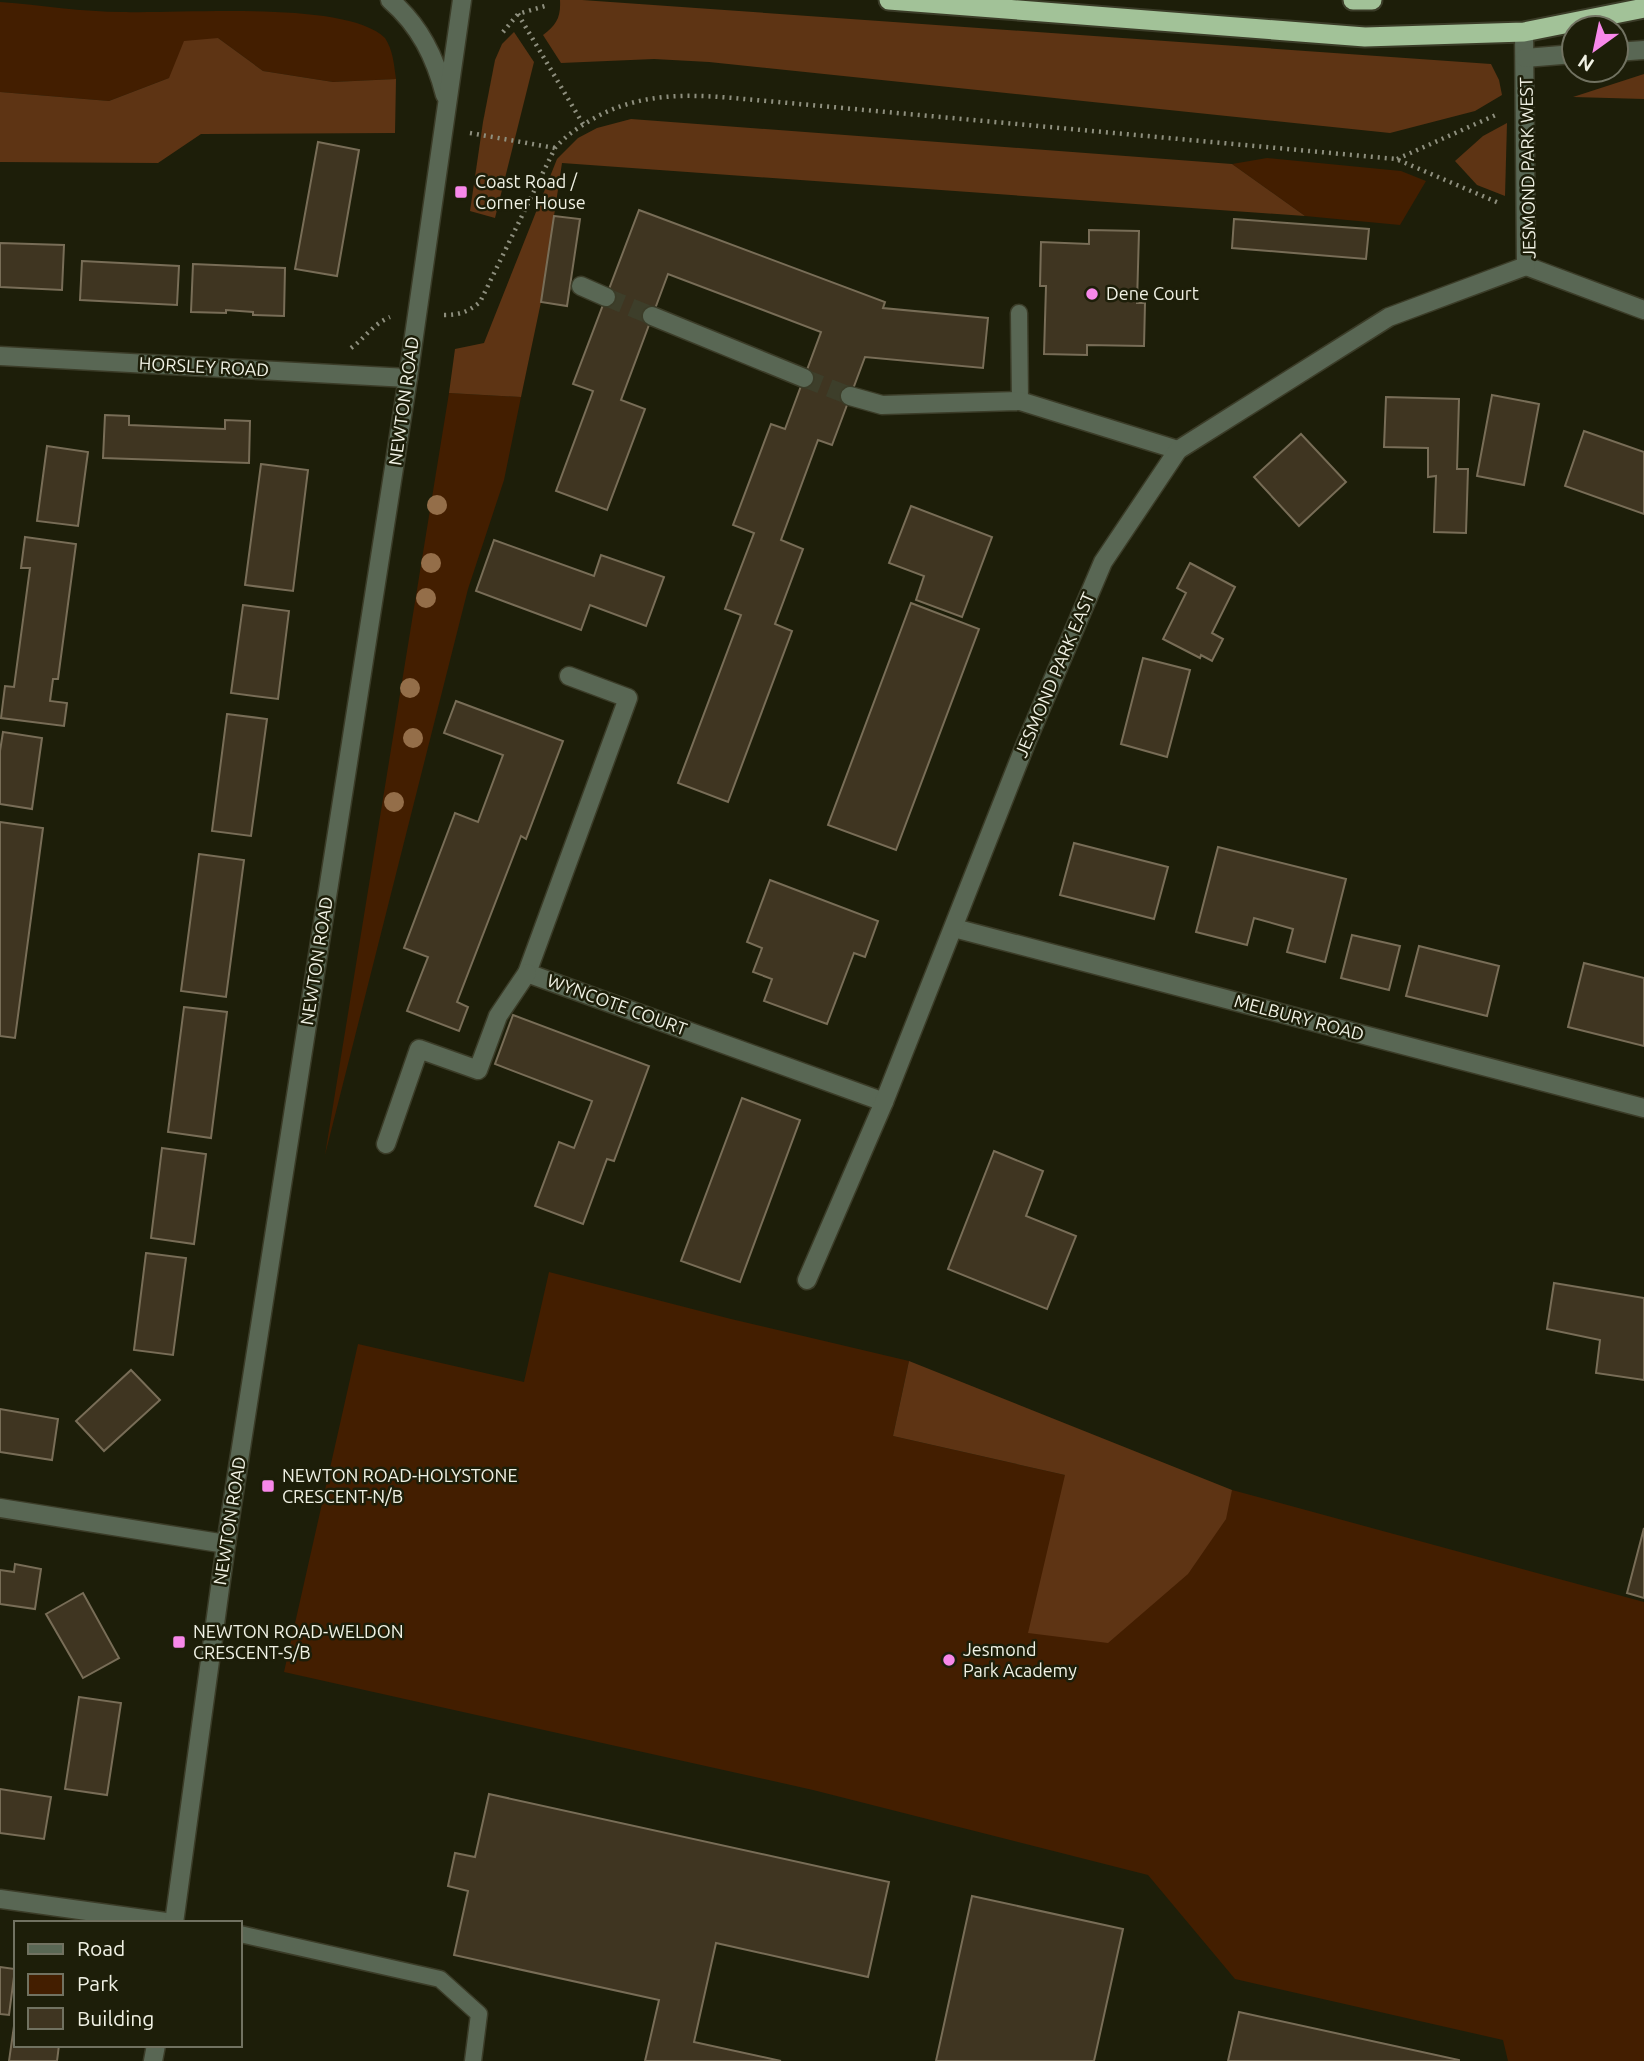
<svg xmlns="http://www.w3.org/2000/svg" width="1644" height="2061" viewBox="0 0 1644 2061" font-family="Ubuntu,sans-serif">
<rect width="100%" height="100%" fill="#1d1e09"/>
<!-- green -->
<g fill="#431e00">
<path d="M0 2C41 5 82 12 123 12 185 14 346 0 385 38 393 50 394 65 396 79L333 82 263 71 218 38 169 78 109 101 0 92Z"/>
<path d="M1267 158 1401 171 1426 181 1400 225 1305 216 1232 164Z"/>
<path d="M449 393 521 397 504 480 468 589 325 1155Z"/>
<path d="M549 1272 731 1319 909 1361 893 1436 1065 1475 1232 1490 1644 1602V2061H1508L1503 2040 1235 1979 1148 1875 813 1790 284 1672 358 1344 524 1382Z"/>
</g>
<!-- forest -->
<g fill="#5e3414">
<path d="M560 0H582L1491 64 1499 80 1502 95 1475 111 1390 133 709 62 654 59 561 63 543 35C556 25 561 18 560 0Z"/>
<path d="M514 32 534 62 495 218 470 211 483 122 495 60 502 44Z"/>
<path d="M218 38 263 71 333 82 396 79 395 133 201 134 158 163 0 162V92L109 101 169 78 184 41Z"/>
<path d="M1644 74V99L1573 97Z"/>
<path d="M631 119 1232 164 1305 216 562 163 541 302 521 397 449 393 455 349 484 343 557 159 578 138 597 128Z"/>
<path d="M1507 123 1505 196 1477 185 1455 161 1483 136Z"/>
<path d="M909 1361 1232 1490 1226 1519 1188 1574 1108 1643 1028 1633 1065 1475 893 1436Z"/>
</g>
<!-- building -->
<g fill="#3f3521" stroke="#786d57" stroke-width="2">
<path d="M318 142 359 150 337 276 295 269Z"/>
<path d="M639 210 885 302 883 308 988 318 983 368 865 357 832 445 818 440 781 540 803 549 775 624 792 631 728 802 678 783 741 615 725 609 754 533 733 525 771 424 785 429 821 332 668 274 621 400 645 409 607 510 556 491 593 391 573 384Z"/>
<path d="M554 216 580 219 567 306 541 302Z"/>
<path d="M1234 219 1369 229 1366 259 1232 248Z"/>
<path d="M1089 230 1139 231 1137 303H1145L1144 346 1087 345V355L1044 354 1046 286H1040L1041 242 1089 244Z"/>
<path d="M0 243 64 245 62 290 0 287Z"/>
<path d="M82 261 179 266 177 305 80 300Z"/>
<path d="M193 264 285 268 284 316 253 315V312L226 310V313L191 312Z"/>
<path d="M1492 395 1539 404 1524 485 1477 476Z"/>
<path d="M1386 397 1459 399 1457 469H1468L1466 533 1434 532 1436 476 1428 477V448L1384 447Z"/>
<path d="M105 415 129 416V425L225 429V420L250 421 249 463 103 458Z"/>
<path d="M1584 431 1644 452V514L1565 486Z"/>
<path d="M1301 434 1346 482 1299 526 1254 477Z"/>
<path d="M47 446 88 452 78 526 37 521Z"/>
<path d="M261 464 308 470 293 591 245 585Z"/>
<path d="M911 506 992 537 962 617 916 600 924 576 889 563Z"/>
<path d="M25 537 76 544 58 679H53L50 701 67 703 64 726 1 718 5 686 14 687 30 568H21Z"/>
<path d="M494 540 594 576 601 555 664 577 646 626 590 605 581 630 476 591Z"/>
<path d="M1190 563 1235 587 1212 633 1223 639 1212 661 1201 655 1200 658 1163 639 1186 593 1177 588Z"/>
<path d="M911 603 979 629 896 850 828 825Z"/>
<path d="M243 605 289 611 278 699 231 693Z"/>
<path d="M1143 658 1190 670 1167 757 1121 744Z"/>
<path d="M456 701 563 741 526 839 521 836 457 1002 468 1007 459 1031 407 1011 428 957 404 948 455 813 478 822 503 755 444 733Z"/>
<path d="M227 714 267 719 251 836 212 831Z"/>
<path d="M3 732 42 738 32 809 0 804V751Z"/>
<path d="M0 822 43 828 15 1038 0 1036Z"/>
<path d="M1074 843 1168 867 1154 919 1060 895Z"/>
<path d="M1218 847 1346 879 1325 962 1287 952 1293 929 1254 918 1247 945 1196 932Z"/>
<path d="M199 854 244 860 226 997 181 991Z"/>
<path d="M770 880 878 921 865 957 854 953 827 1024 764 1001 772 979 753 972 762 948 747 942Z"/>
<path d="M1352 935 1400 946 1389 990 1341 978Z"/>
<path d="M1419 946 1499 966 1487 1016 1406 996Z"/>
<path d="M1584 963 1644 978V1046L1568 1027Z"/>
<path d="M184 1007 227 1012 211 1138 168 1132Z"/>
<path d="M513 1015 649 1066 614 1161 607 1159 583 1224 535 1206 559 1142 574 1148 592 1101 495 1064Z"/>
<path d="M742 1098 800 1120 740 1282 681 1261Z"/>
<path d="M162 1148 206 1154 194 1244 151 1238Z"/>
<path d="M994 1151 1043 1171 1026 1216 1076 1236 1047 1309 948 1269Z"/>
<path d="M146 1253 186 1258 173 1355 134 1350Z"/>
<path d="M1554 1283 1644 1298V1380L1596 1373 1600 1340 1547 1329Z"/>
<path d="M131 1370 160 1400 104 1451 76 1421Z"/>
<path d="M0 1409 58 1419 52 1460 0 1452Z"/>
<path d="M1644 1528V1598L1627 1593Z"/>
<path d="M15 1564 41 1569 35 1609 0 1604V1570L14 1572Z"/>
<path d="M83 1593 119 1658 83 1678 46 1614Z"/>
<path d="M79 1697 121 1703 107 1795 65 1789Z"/>
<path d="M0 1789 51 1797 44 1839 0 1833Z"/>
<path d="M489 1794 889 1882 868 1977 716 1943 694 2042 781 2061H645L659 2000 454 1955 468 1891 448 1886 455 1853 475 1857Z"/>
<path d="M972 1896 1123 1929 1094 2061H936Z"/>
<path d="M0 1967 15 1969 9 2015 0 2014Z"/>
<path d="M1239 2012 1459 2060V2061H1228Z"/>
<path d="M14 2026H16V2045H59L57 2061H9Z"/>
</g>
<g fill="none" stroke-linecap="round" stroke-linejoin="round">
<!-- minor-tunnel -->
<g stroke="#3d3e2a" stroke-width="18" stroke-dasharray="18 9" stroke-linecap="butt">
<path d="M606 297 652 316"/>
<path d="M804 378 850 396"/>
</g>
<!-- service casing -->
<g stroke="#3b3c28" stroke-width="19">
<g id="service">
<path d="M1019 313 1020 401"/>
<path d="M240 1934 440 1979 479 2014 473 2061"/>
</g>
</g>
<!-- minor casing -->
<g stroke="#3b3c28" stroke-width="21">
<g id="minor">
<path d="M1524 32 1526 266 1644 310"/>
<path d="M1616 52 1644 50"/>
<path d="M1525 58 1574 54"/>
<path d="M581 286 606 297"/>
<path d="M652 316 804 378"/>
<path d="M0 356 408 378"/>
<path d="M850 396 882 405 1020 401 1178 450"/>
<path d="M569 676 628 698 527 973 884 1102"/>
<path d="M954 928 1644 1108"/>
<path d="M386 1144 419 1049 478 1070 498 1016 527 973"/>
<path d="M807 1280 884 1102 1026 743 1103 562 1178 450 1389 317 1526 266"/>
<path d="M0 1508 226 1544"/>
<path d="M0 1899 173 1923"/>
</g>
</g>
<!-- tertiary casing -->
<g stroke="#3b3c28" stroke-width="21">
<g id="tertiary">
<path d="M390 0C420 26 435 57 445 95"/>
<path d="M174 1923 226 1544 408 378 462 0"/>
<path d="M153 2061 156 2045"/>
</g>
</g>
<!-- trunk casing -->
<g stroke="#3b3c28" stroke-width="23">
<g id="trunk">
<path d="M889 0 1365 37 1524 32 1644 8"/>
<path d="M1353 0H1372"/>
</g>
</g>
<!-- path -->
<g stroke="#8e8f7e" stroke-width="4.5" stroke-dasharray="2 5" stroke-linecap="butt">
<path d="M518 14 583 124"/>
<path d="M503 32 518 14 545 6"/>
<path d="M470 133 555 148"/>
<path d="M1397 159 1498 114"/>
<path d="M444 315C459 315 468 312 480 302L555 148C567 134 582 125 598 116 656 86 715 97 778 102L1396 159 1499 203"/>
<path d="M351 348C365 338 373 324 390 317"/>
</g>
<!-- service -->
<use href="#service" stroke="#596754" stroke-width="16"/>
<!-- minor -->
<use href="#minor" stroke="#596754" stroke-width="18"/>
<!-- tertiary -->
<use href="#tertiary" stroke="#596754" stroke-width="18"/>
<!-- trunk -->
<use href="#trunk" stroke="#a2c298" stroke-width="19"/>
</g>
<!-- trees -->
<g fill="#946e49">
<circle cx="437" cy="505" r="10"/>
<circle cx="431" cy="563" r="10"/>
<circle cx="426" cy="598" r="10"/>
<circle cx="410" cy="688" r="10"/>
<circle cx="413" cy="738" r="10"/>
<circle cx="394" cy="802" r="10"/>
</g>
<!-- markers -->
<g fill="#f888ea" stroke="#1d1e09" stroke-width="2.5">
<rect x="454" y="185" width="14" height="14" rx="3.5"/>
<circle cx="1092" cy="294" r="7"/>
<rect x="261" y="1479" width="14" height="14" rx="3.5"/>
<rect x="172" y="1635" width="14" height="14" rx="3.5"/>
<circle cx="949" cy="1660" r="7"/>
</g>
<g text-anchor="middle" stroke-width="5" stroke-linejoin="round" paint-order="stroke">
<!-- street labels -->
<g font-size="18" fill="#f0f1e4" stroke="#1d1e09">
<text transform="translate(1528 168) rotate(-91)" y="6">JESMOND PARK WEST</text>
<text transform="translate(204 367) rotate(3)" y="6">HORSLEY ROAD</text>
<text transform="translate(404 401) rotate(-82)" y="6">NEWTON ROAD</text>
<text transform="translate(1055 675) rotate(-67)" y="6">JESMOND PARK EAST</text>
<text transform="translate(317 961) rotate(-81)" y="6">NEWTON ROAD</text>
<text transform="translate(617 1005) rotate(20)" y="6">WYNCOTE COURT</text>
<text transform="translate(1299 1018) rotate(15)" y="6">MELBURY ROAD</text>
<text transform="translate(230 1521) rotate(-81)" y="6">NEWTON ROAD</text>
</g>
<!-- poi labels -->
<g font-size="18" fill="#f0f1e4" stroke="#1d1e09" text-anchor="start">
<text x="475" y="188">Coast Road /<tspan x="475" dy="21">Corner House</tspan></text>
<text x="1106" y="300">Dene Court</text>
<text x="282" y="1482">NEWTON ROAD-HOLYSTONE<tspan x="282" dy="21">CRESCENT-N/B</tspan></text>
<text x="193" y="1638">NEWTON ROAD-WELDON<tspan x="193" dy="21">CRESCENT-S/B</tspan></text>
<text x="963" y="1656">Jesmond<tspan x="963" dy="21">Park Academy</tspan></text>
</g>
</g>
<!-- legend -->
<rect x="14" y="1921" width="228" height="126" fill="#1d1e09" stroke="#717261" stroke-width="2"/>
<rect x="28" y="1944" width="35" height="10" fill="#596754" stroke="#717261" stroke-width="2"/>
<text x="77" y="1956" font-size="21" fill="#f0f1e4">Road</text>
<rect x="28" y="1974" width="35" height="21" fill="#431e00" stroke="#717261" stroke-width="2"/>
<text x="77" y="1991" font-size="21" fill="#f0f1e4">Park</text>
<rect x="28" y="2008" width="35" height="21" fill="#3f3521" stroke="#717261" stroke-width="2"/>
<text x="77" y="2026" font-size="21" fill="#f0f1e4">Building</text>
<!-- north arrow -->
<g transform="translate(1595 49) rotate(213)"><circle r="33" fill="#1d1e09" stroke="#717261" stroke-width="2"/>
<path d="M0-5L12 26L0 18L-12 26Z" fill="#f888ea"/>
<text y="-10" font-size="19" font-weight="bold" text-anchor="middle" fill="#f0f1e4">N</text>
</g>
</svg>
